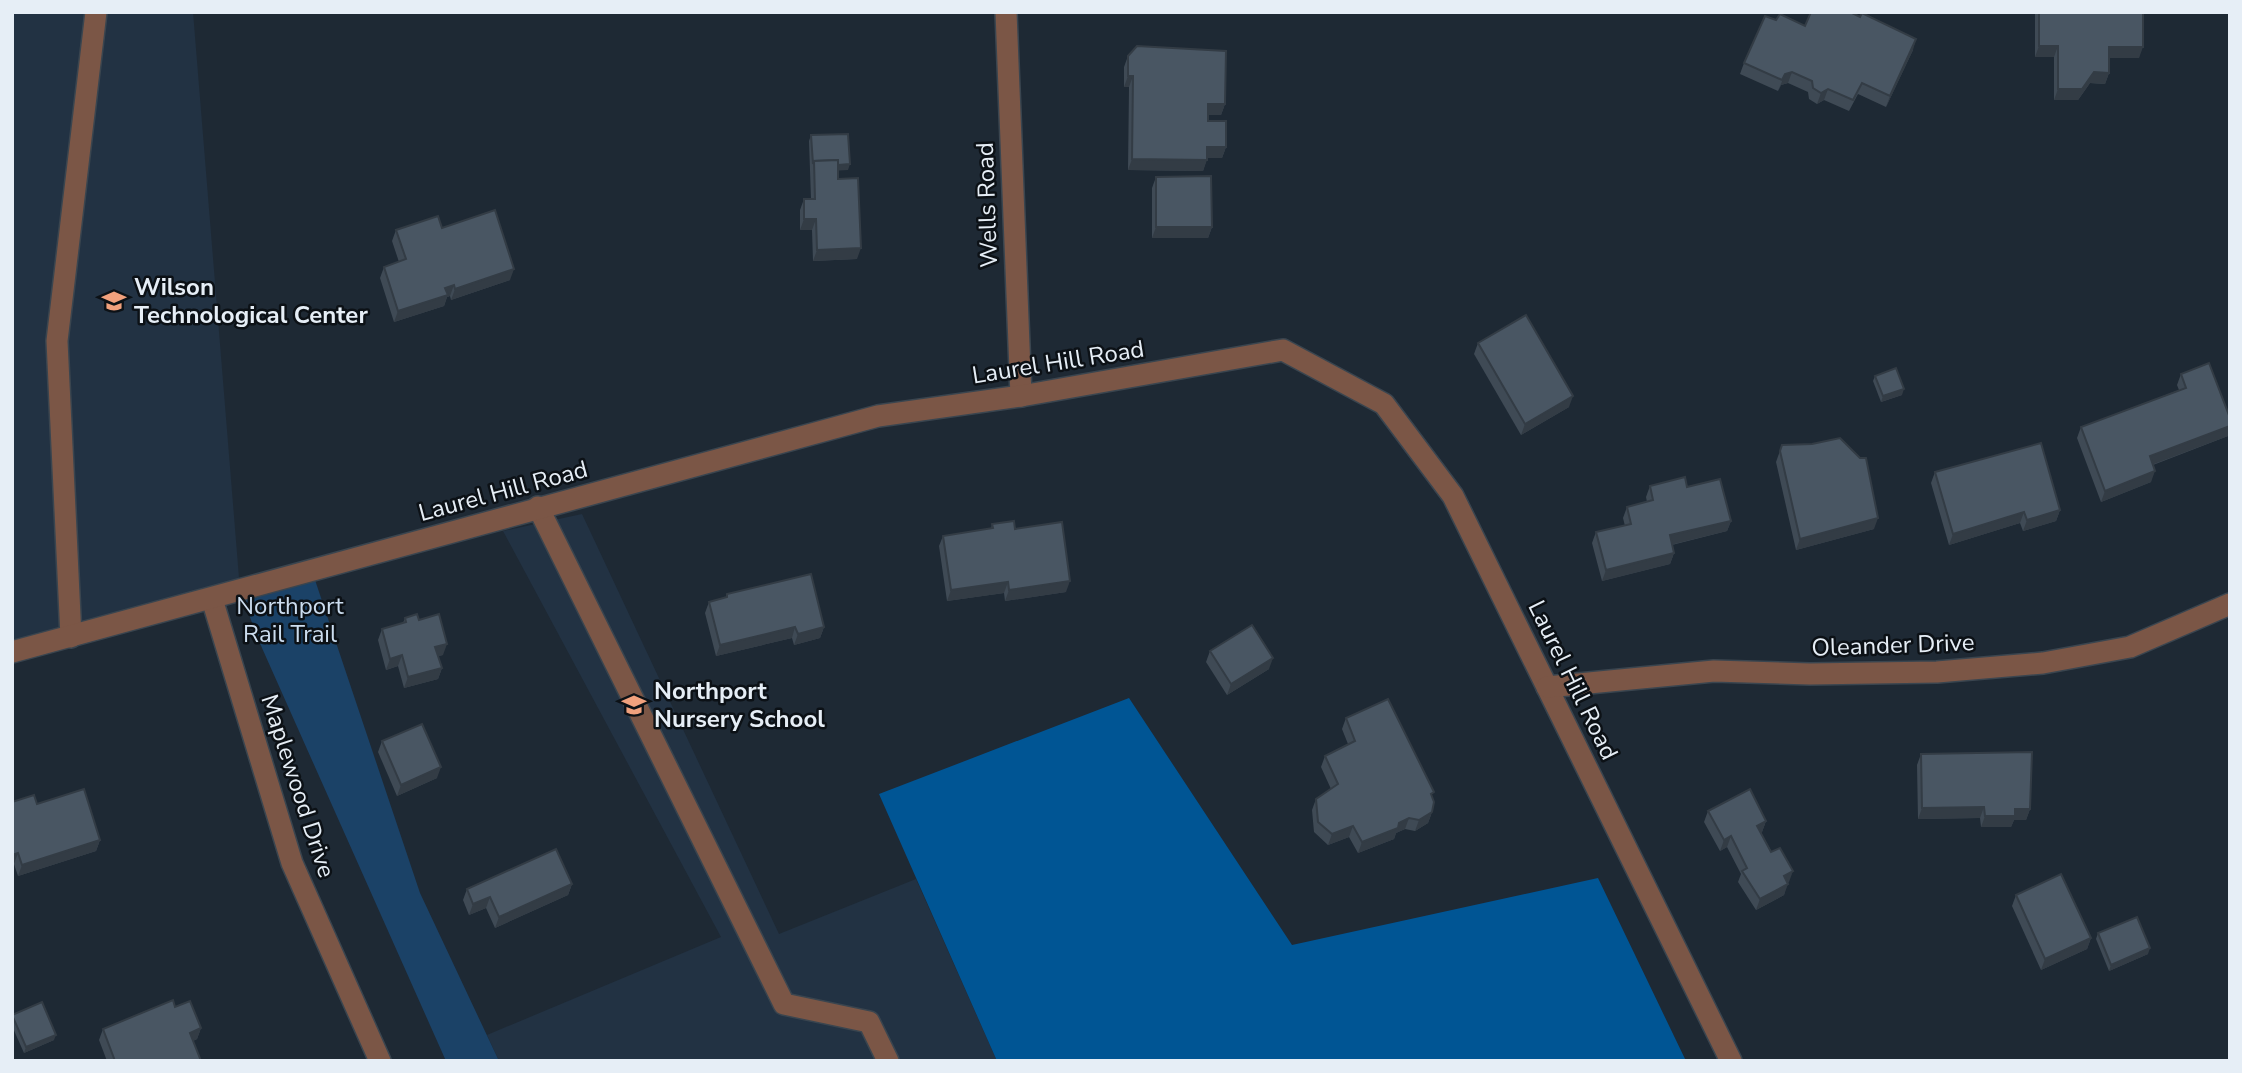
<svg xmlns="http://www.w3.org/2000/svg" width="2242" height="1073" viewBox="0 0 2242 1073" font-family="'Nunito Sans',sans-serif">
<rect width="100%" height="100%" fill="#1e2934"/>
<!-- built -->
<g fill="#223243">
<path d="M12 12H193L240 590 12 640Z"/>
<path d="M582 514 779 934 916 879 997 1061H499L487 1035 721 937 503 531Z"/>
</g>
<!-- green -->
<path fill="#1b4267" d="M312 571 420 893 499 1061H446L258 639 240 590Z"/>
<!-- forest -->
<path fill="#005594" d="M1129 698 1292 945 1598 878 1686 1061H997L879 794Z"/>
<g fill="none" stroke-linecap="round" stroke-linejoin="round">
<!-- minor casing -->
<g stroke="#3a454f" stroke-width="24">
<g id="minor">
<path d="M1006 12 1021 396"/>
<path d="M538 507 784 1004 869 1022 888 1061"/>
<path d="M212 599 292 863 380 1061"/>
<path d="M71 637 57 341 96 12"/>
<path d="M12 652 878 416 1021 396 1283 350 1384 404 1453 496 1731 1061"/>
<path d="M1547 687 1714 671 1810 674 1937 672 2043 663 2130 647 2230 604"/>
</g>
</g>
<!-- minor -->
<use href="#minor" stroke="#7b5646" stroke-width="21"/>
</g>
<!-- wall -->
<g fill="#3f4a55">
<path d="M2035 12H2143L2139 58H2109V73L2105 84 2090 83 2078 100H2054V57H2035Z"/>
<path d="M1776 20 1805 26 1913 50 1886 107 1858 94 1849 111 1824 100 1817 104 1809 99 1808 92 1788 83 1781 85 1778 91 1740 74 1744 63Z"/>
<path d="M1128 56 1225 104 1221 115H1208V121L1226 147 1222 158H1207L1203 171 1128 170 1129 87H1124V67Z"/>
<path d="M811 135 848 170H838V179L857 259 813 261 812 230H800V210L804 199H811L809 141Z"/>
<path d="M1156 177 1212 227 1208 238H1152V188Z"/>
<path d="M442 228 510 280 451 300 450 296 447 297 444 306 394 322 380 278 384 267 399 262 392 241 396 230Z"/>
<path d="M1478 343 1569 407 1521 435 1474 354Z"/>
<path d="M2181 374 2228 436 2153 465 2151 482 2101 502 2077 438 2081 427 2179 390 2177 385Z"/>
<path d="M1875 376 1902 395 1881 402 1873 381Z"/>
<path d="M1782 445 1874 529 1796 550 1776 462Z"/>
<path d="M1935 472 2060 510 2056 521 2023 531 2020 523 1949 545 1931 483Z"/>
<path d="M1650 486 1687 487 1731 521 1727 531 1672 545 1674 553 1670 564 1602 581 1592 543 1596 532 1625 526 1623 518 1627 507 1647 502 1646 497Z"/>
<path d="M992 524 1015 529 1066 592 1005 601 1004 593 947 601 939 546 943 536 991 529Z"/>
<path d="M727 594 824 627 820 638 794 645 792 638 716 656 705 613 709 602 726 598Z"/>
<path d="M405 618 419 620 443 655 438 656 442 668 438 679 404 688 398 666 386 670 378 640 382 629 403 623Z"/>
<path d="M1210 651 1269 669 1227 695 1206 662Z"/>
<path d="M1346 718 1432 798V812L1428 823 1415 831 1405 829 1396 833 1394 839 1358 853 1349 837 1328 845 1314 832 1312 810 1316 799 1331 789 1321 767 1325 756 1348 744 1342 729Z"/>
<path d="M382 741 437 778 397 796 378 752Z"/>
<path d="M1921 754 2030 809 2026 820H2014L2011 827H1981L1980 818 1918 819 1917 765Z"/>
<path d="M37 804 100 840 96 851 18 876 14 864 12 865Z"/>
<path d="M1708 811 1766 821 1762 832 1761 833 1789 882 1787 883 1784 895 1756 910 1738 882 1741 874 1727 847 1720 851 1704 822Z"/>
<path d="M572 884 568 895 495 928 486 908 469 915 463 900 467 889Z"/>
<path d="M2016 895 2091 938 2087 949 2041 970 2012 906Z"/>
<path d="M2098 933 2148 954 2109 971 2096 939Z"/>
<path d="M175 1007 201 1028 197 1039 193 1041 201 1061H107L99 1040 103 1029Z"/>
<path d="M12 1015 54 1040 24 1053 12 1026Z"/>
</g>
<!-- shaded-wall -->
<g fill="#333c45">
<path d="M1916 39 1913 50 1886 107 1890 96Z"/>
<path d="M2039 46H2058L2054 57H2035Z"/>
<path d="M2109 47H2143L2139 58H2105Z"/>
<path d="M1792 72 1788 83 1781 85 1778 91 1785 74Z"/>
<path d="M2094 72 2109 73 2105 84 2090 83 2078 100H2054L2058 89Z"/>
<path d="M1128 76H1133L1129 87H1124Z"/>
<path d="M1828 89 1824 100 1817 104 1821 93Z"/>
<path d="M1208 104H1225L1221 115H1204Z"/>
<path d="M1207 147H1226L1222 158H1203Z"/>
<path d="M1132 159 1207 160 1203 171 1128 170Z"/>
<path d="M850 164 848 170 814 172V166Z"/>
<path d="M804 219H816L812 230H800Z"/>
<path d="M1156 227H1212L1208 238H1152Z"/>
<path d="M861 248 857 259 813 261 817 250Z"/>
<path d="M514 269 510 280 451 300 455 289Z"/>
<path d="M454 285 450 296 447 297 444 306 394 322 398 311Z"/>
<path d="M1904 389 1902 395 1881 402 1883 396Z"/>
<path d="M1573 396 1569 407 1521 435 1525 424Z"/>
<path d="M2230 426 2228 436 2146 467 2150 456Z"/>
<path d="M2155 471 2151 482 2101 502 2105 491Z"/>
<path d="M2060 510 2056 521 2023 531 2027 520Z"/>
<path d="M2024 512 2020 523 1949 545 1953 534Z"/>
<path d="M1878 518 1874 529 1796 550 1800 539Z"/>
<path d="M1731 521 1727 531 1666 546 1670 535Z"/>
<path d="M1674 553 1670 564 1602 581 1606 570Z"/>
<path d="M1070 581 1066 592 1005 601 1009 590Z"/>
<path d="M1008 582 1004 593 947 601 951 590Z"/>
<path d="M795 627 792 638 716 656 720 645Z"/>
<path d="M824 627 820 638 794 645 798 634Z"/>
<path d="M447 644 443 655 431 658 435 647Z"/>
<path d="M402 655 398 666 386 670 390 659Z"/>
<path d="M1273 658 1269 669 1227 695 1231 684Z"/>
<path d="M442 668 438 679 404 688 408 677Z"/>
<path d="M441 767 437 778 397 796 401 785Z"/>
<path d="M1984 807 1980 818 1918 819 1922 808Z"/>
<path d="M2015 809H2030L2026 820H2014L2011 827H1981L1985 816Z"/>
<path d="M1432 812 1428 823 1415 831 1419 820Z"/>
<path d="M1409 818 1405 829 1396 833 1394 839 1358 853 1362 842Z"/>
<path d="M1766 821 1762 832 1753 837 1757 826Z"/>
<path d="M1353 826 1349 837 1328 845 1332 834Z"/>
<path d="M1731 836 1727 847 1720 851 1724 840Z"/>
<path d="M100 840 96 851 18 876 22 865Z"/>
<path d="M18 853 14 864 12 865V855Z"/>
<path d="M1793 871 1789 882 1780 887 1784 876Z"/>
<path d="M572 884 568 895 495 928 499 917Z"/>
<path d="M1788 884 1784 895 1756 910 1760 899Z"/>
<path d="M490 897 486 908 469 915 473 904Z"/>
<path d="M2091 938 2087 949 2041 970 2045 959Z"/>
<path d="M2150 948 2148 954 2109 971 2111 965Z"/>
<path d="M201 1028 197 1039 186 1044 190 1033Z"/>
<path d="M56 1035 54 1040 24 1053 26 1047Z"/>
</g>
<!-- building -->
<g fill="#495663" stroke="#333c45" stroke-width="2">
<path d="M1811 12H1850L1860 17 1862 13 1916 39 1890 96 1862 83 1853 100 1828 89 1821 93 1813 88 1812 81 1792 72 1785 74 1782 80 1744 63 1765 16 1776 20 1780 14 1805 26Z"/>
<path d="M2039 12H2143V47H2109V73L2094 72 2082 89H2058V46H2039Z"/>
<path d="M1137 46 1226 51 1225 104H1208V121H1226V147H1207V160L1132 159 1133 76H1128V56Z"/>
<path d="M848 134 850 164 838 165V160L814 161 813 164 811 135Z"/>
<path d="M838 160V179L858 178 861 248 817 250 816 219H804V199H815L814 161Z"/>
<path d="M1211 176 1212 227H1156V177Z"/>
<path d="M495 210 514 269 455 289 454 285 445 288 448 295 398 311 384 267 406 259 396 230 438 216 442 228Z"/>
<path d="M1526 315 1573 396 1525 424 1478 343Z"/>
<path d="M2209 363 2230 418V426L2150 456 2155 471 2105 491 2081 427 2186 388 2181 374Z"/>
<path d="M1896 368 1904 389 1883 396 1875 376Z"/>
<path d="M1840 438 1860 458H1866L1878 518 1800 539 1780 451 1782 445 1812 444Z"/>
<path d="M2041 443 2060 510 2027 520 2024 512 1953 534 1935 472Z"/>
<path d="M1685 477 1687 487 1720 479 1731 521 1670 535 1674 553 1606 570 1596 532 1631 524 1627 507 1653 500 1650 486Z"/>
<path d="M1014 521 1015 529 1062 522 1070 581 1009 590 1008 582 951 590 943 536 993 528 992 524Z"/>
<path d="M811 574 824 627 798 634 795 627 720 645 709 602 727 597V594Z"/>
<path d="M417 614 419 620 439 614 447 644 435 647 442 668 408 677 402 655 390 659 382 629 406 622 405 618Z"/>
<path d="M1252 625 1273 658 1231 684 1210 651Z"/>
<path d="M1388 699 1434 792 1431 794 1434 802 1432 812 1419 820 1409 818 1399 823 1398 828 1362 842 1353 826 1332 834 1318 822 1316 799 1338 784 1325 756 1355 741 1346 718Z"/>
<path d="M422 724 441 767 401 785 382 741Z"/>
<path d="M2032 752 2030 809H2015V816H1985L1984 807 1922 808 1921 754Z"/>
<path d="M84 789 100 840 22 865 18 853 12 855V802L34 795 37 804Z"/>
<path d="M1750 789 1766 821 1757 826 1771 852 1780 848 1793 871 1784 876 1788 884 1760 899 1742 871 1747 868 1731 836 1724 840 1708 811Z"/>
<path d="M556 849 572 884 499 917 490 897 473 904 467 889Z"/>
<path d="M2061 874 2091 938 2045 959 2016 895Z"/>
<path d="M2137 917 2150 948 2111 965 2098 933Z"/>
<path d="M173 1000 175 1007 190 1001 201 1028 190 1033 201 1061H115L103 1029Z"/>
<path d="M42 1002 56 1035 26 1047 12 1015Z"/>
</g>
<!-- icons -->
<defs>
<g id="school-bare" transform="scale(1.89)"><path d="M0-5L7-2L0 1L-7-2ZM-4 1L0 2.5L4 1V4Q0 6-4 4Z" fill="#f1a17d" stroke="#0c1116" stroke-width="2.5" paint-order="stroke"/></g>
</defs>
<g fill-rule="evenodd">
<use href="#school-bare" x="114" y="301"/>
<use href="#school-bare" x="634" y="705"/>
</g>
<g text-anchor="middle" stroke-width="5" stroke-linejoin="round" paint-order="stroke">
<!-- street labels -->
<g font-size="24" fill="#e6eef6" stroke="#0c1116">
<text transform="translate(987 205) rotate(-92)" y="8">Wells Road</text>
<text transform="translate(1058 362) rotate(-9)" y="8">Laurel Hill Road</text>
<text transform="translate(503 491) rotate(-15)" y="8">Laurel Hill Road</text>
<text transform="translate(1893 645) rotate(-2)" y="8">Oleander Drive</text>
<text transform="translate(1573 680) rotate(64)" y="8">Laurel Hill Road</text>
<text transform="translate(298 786) rotate(72)" y="8">Maplewood Drive</text>
</g>
<!-- poi labels -->
<g font-size="24" font-weight="bold" fill="#e6eef6" stroke="#0c1116" text-anchor="start">
<text x="134" y="295">Wilson<tspan x="134" dy="28">Technological Center</tspan></text>
<text x="654" y="699">Northport<tspan x="654" dy="28">Nursery School</tspan></text>
</g>
<!-- park labels -->
<g font-size="24" fill="#ccddef" stroke="#0c1116">
<text x="290" y="614">Northport<tspan x="290" dy="28">Rail Trail</tspan></text>
</g>
</g>
<!-- border -->
<rect width="2242" height="1073" fill="none" stroke="#e6eef6" stroke-width="28"/>
</svg>
